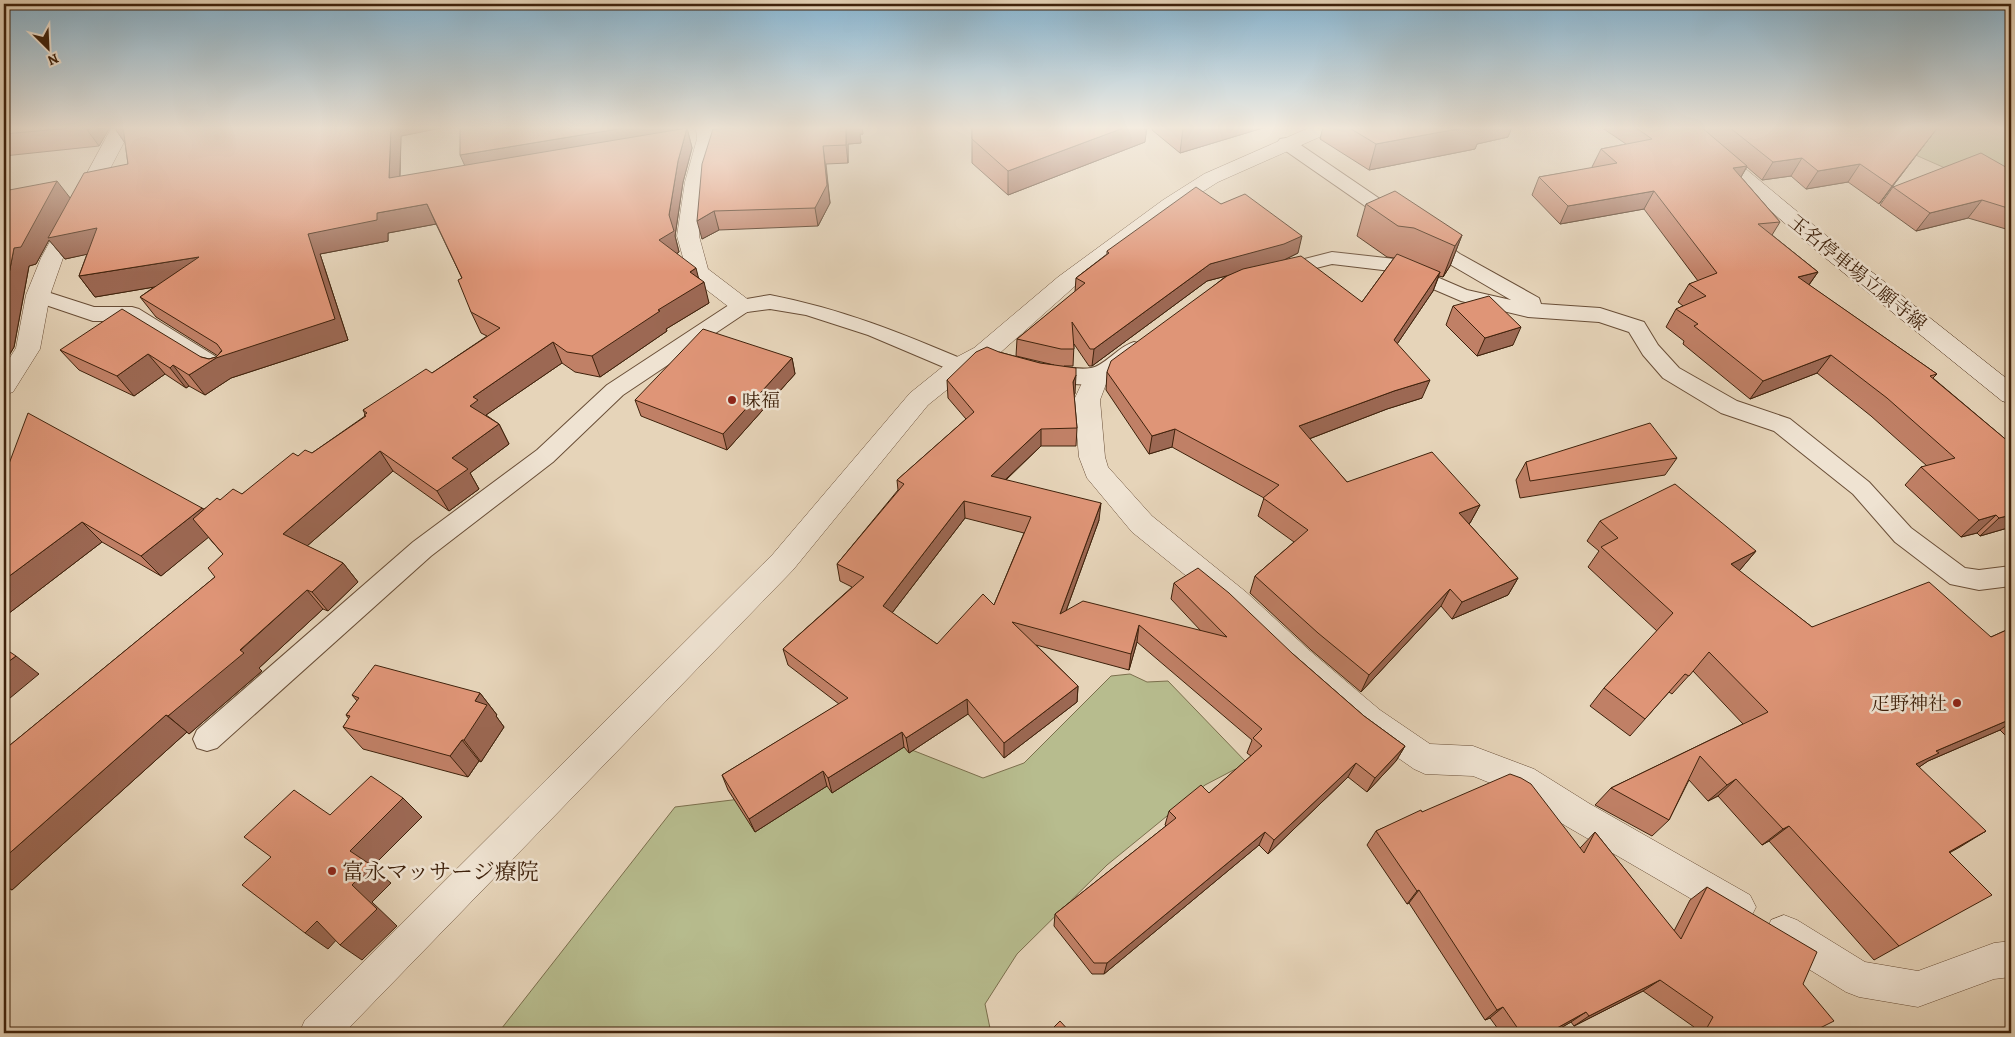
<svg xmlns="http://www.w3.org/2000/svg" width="2015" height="1037" viewBox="0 0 2015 1037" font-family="Alegreya,'Noto Serif JP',serif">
<rect width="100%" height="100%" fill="#e6d4b9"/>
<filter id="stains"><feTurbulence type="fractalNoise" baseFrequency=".004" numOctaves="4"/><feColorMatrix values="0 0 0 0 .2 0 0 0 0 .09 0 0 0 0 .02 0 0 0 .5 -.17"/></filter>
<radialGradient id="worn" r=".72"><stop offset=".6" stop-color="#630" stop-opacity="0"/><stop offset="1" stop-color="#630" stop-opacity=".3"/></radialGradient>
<!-- green -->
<g fill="#b7bc8e" stroke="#7b6f4d">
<path d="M1933 127H2011V197L1911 153Z"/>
<path d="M1130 674 1147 682 1168 681 1247 763 1205 785 1107 865 1017 954 985 1004 991 1033H498L675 807 781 794 879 737 983 778 1024 763 1111 676Z"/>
</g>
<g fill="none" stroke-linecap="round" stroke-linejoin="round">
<!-- service casing -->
<g stroke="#694e37" stroke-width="2">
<g id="service">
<path d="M1286 138 1292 139 1405 216 1407 220 1405 224 1398 226 1391 224 1280 147 1277 143 1280 139Z"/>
<path d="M1426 233 1433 235 1460 254 1539 298 1541 304 1600 308 1644 322 1658 345 1679 368 1737 401 1790 419 1869 482 1911 528 1965 568 1979 570 2011 566V586L1979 590 1950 584 1895 542 1853 494 1774 431 1721 413 1663 378 1643 355 1629 332 1599 322 1528 317 1461 301 1391 271 1332 264 1280 277 1273 275 1270 271 1273 267 1332 252 1395 259 1467 290 1511 300 1446 262 1419 243 1417 239 1419 235Z"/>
<path d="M38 289 94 307H132L139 309 231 366 235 371 231 376 224 378 217 376 128 321H93L31 300 28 295 31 290Z"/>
<path d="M770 295C842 309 901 333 967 361L971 366 967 371 960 373 953 371 868 335 806 315 770 309 747 312 623 395 553 462 431 556 217 748 207 751 197 748 193 739 197 730 413 542 537 450 607 385 735 301Z"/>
<path d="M1134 342 1141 344 1144 349 1141 354C1130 363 1116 376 1103 382 1087 388 1052 382 1036 377L1033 372 1036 367C1054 362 1073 371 1091 368 1103 367 1119 346 1134 342Z"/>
</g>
</g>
<!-- minor casing -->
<g stroke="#694e37" stroke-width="1">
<g id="minor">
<path d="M112 127H132L63 258 50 295 40 349 13 392 4 395V367L16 348 26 295 41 258Z"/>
<path d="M696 127H715L717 139 705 182 699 236 708 269 750 301 754 306 750 311 742 314 734 311 690 277 687 272 677 236 685 182 697 139Z"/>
<path d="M1311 127H1336L1333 131 1218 182 1177 208 1074 287 992 360 969 372 928 405 793 570 344 1033H299L305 1020 773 554 910 393 951 360 974 348 1058 277 1163 200 1204 174Z"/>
<path d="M1097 367 1106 370 1109 376 1100 400 1105 457 1108 467 1152 516 1246 592 1310 651 1380 710 1430 744 1473 746 1534 769 1590 804 1750 895 1756 907 1750 919 1738 925 1726 919 1566 826 1510 791 1473 776 1425 774 1414 769 1358 730 1288 669 1226 608 1132 532 1087 478 1079 457 1074 400 1088 370Z"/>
<path d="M1784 915 1797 920 1865 962 1918 971 1994 943 2011 941V977L1994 979 1918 1007 1859 997 1846 992 1771 946 1766 933 1771 920Z"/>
</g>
</g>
<!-- secondary casing -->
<g stroke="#3f220c" stroke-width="1">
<path id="secondary" d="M1674 127H1695L1834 242 2011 382V404L2002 401 1818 252Z"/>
</g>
<!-- service -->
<use href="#service" fill="#efe3d2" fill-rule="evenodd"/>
<!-- minor -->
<use href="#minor" fill="#efe3d2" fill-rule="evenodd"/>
<!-- secondary -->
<use href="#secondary" fill="#efe3d2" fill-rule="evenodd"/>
</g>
<!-- wall -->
<g fill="#c08066" stroke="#3f220c" fill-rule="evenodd">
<path d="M4 127H110L99 146 4 156Z"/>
<path d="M114 127H446L401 136 400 177 465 166 460 127H677L678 130 687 128 692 148 683 182 675 236 679 252 677 254 699 278 709 303 666 329 667 331 600 377 575 372 562 363 486 415 499 424 509 444 470 473 479 489 449 511 393 471 307 546 343 563 358 582 328 611 323 609 259 668 262 671 189 734 187 732 12 890 4 885V750L215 577 223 554 208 537 161 576 102 542 4 617V477L202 508 204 509 220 500 242 494 298 456 312 453 365 416 364 415 365 414 363 410 432 373 487 336 481 333 471 312 462 278 436 224 388 233V241L320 254 348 340 231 378 205 395 189 386 186 388 165 374 134 396 79 370 60 350 201 357 209 359 216 357 218 356 156 317 140 297 154 287 95 297 79 276 87 254 65 259 49 240 36 264 29 266 14 347 4 364V191L70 198 128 164 125 143Z"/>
<path d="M972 127 1145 142 1008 195 972 163Z"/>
<path d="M1153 127H1266L1180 153 1152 130Z"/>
<path d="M1323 127H1512L1508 137 1477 144 1475 149 1369 170 1320 139Z"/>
<path d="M1601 127H1938L1879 204 1848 182 1806 189 1791 176 1762 180 1747 167 1741 177 1780 222 1772 235 1818 272 1809 285 1937 374 1933 378 2010 443H2011V527L1980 536 1977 533 1961 537 1905 485 1921 467 1927 466 1871 416 1817 373 1750 399 1683 344 1684 341 1666 327 1676 309 1683 306 1678 302 1689 284 1698 281 1644 209 1560 224 1532 195 1539 177 1593 168 1592 167 1601 149 1626 144Z"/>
<path d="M713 129 863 134H860L861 143 848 144V163L826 164 830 203 818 226 719 230 702 239Z"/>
<path d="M2011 170V253L2006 229 1968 218 1916 231 1880 205 1893 187Z"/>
<path d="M1221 204 1298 253 1284 260 1362 302 1394 258 1387 257 1357 236 1366 204 1462 235 1450 266 1443 277 1439 276 1433 291 1397 344 1422 398 1387 409 1309 439 1347 482 1480 505 1470 523 1469 524 1518 578 1508 595 1452 619 1441 606 1361 692 1311 650 1250 593 1255 576 1294 542 1258 516 1264 498 1172 447 1149 454 1106 390 1107 372 1226 276 1207 281 1092 366H1089L1074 344 1073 366H1064L1075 393 1074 395 1077 428 1076 446H1041L1006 480 1099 520 1066 611 1201 631 1171 599 1174 583 1293 654 1364 716 1405 746 1396 761 1367 792 1348 777 1268 854 1259 845 1104 974H1092L1054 926 1055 914 1166 826 1165 825 1169 811 1209 793 1251 756 1247 753 1252 740 1137 642 1129 670 1036 645 1078 686 1077 702 1004 758 968 714 909 753 904 747 832 793 827 786 755 832 728 790 722 775 839 704 788 665 783 649 852 587 840 581 837 564 898 490 897 480 966 419 948 398 947 380 999 352 1040 363 1054 365 1016 356 1017 339 1075 292 1076 278 1107 254V251ZM965 518 1024 533 994 605 937 644 892 613Z"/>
<path d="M1453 306 1513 345 1477 356 1446 325Z"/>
<path d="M792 358 795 374 727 450 641 416 635 400Z"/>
<path d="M1677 458 1665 475 1520 498 1516 480 1526 462Z"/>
<path d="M1600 521 1756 551 1739 571 1812 627 1991 637 2011 628V741L2000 730 1928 761 1919 767 1950 853 1899 946 1874 960 1769 841 1762 845 1718 796 1708 801 1689 780 1669 820 1652 836 1595 805 1611 788 1743 724 1693 671 1672 694 1669 692 1630 736 1590 706 1604 688 1657 631 1588 567 1599 551 1587 541Z"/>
<path d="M480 693 497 715 496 716 504 727 481 762 479 761 468 777 363 749 343 727 349 719 346 715 357 701 352 695Z"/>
<path d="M1422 812 1580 848 1582 846 1595 832 1674 931 1690 900 1707 887 1803 984 1810 1033H1691L1694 1027 1643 991 1574 1026 1571 1022 1552 1033H1501L1490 1018 1485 1020 1409 903 1407 904 1367 845 1376 831Z"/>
</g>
<!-- shaded-wall -->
<g fill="#9c6853" stroke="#3f220c">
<path d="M85 127H110L99 146Z"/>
<path d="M114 127H125V143Z"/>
<path d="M391 127H446L401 136 399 199 389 178Z"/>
<path d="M630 127H677L679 137 468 173 460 155Z"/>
<path d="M846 127H862L863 134H860L861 143 848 144V163L846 145Z"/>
<path d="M1126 127H1147L1145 142 1008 195V171Z"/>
<path d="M1188 127H1266L1180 153 1183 128Z"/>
<path d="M1468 127H1512L1508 137 1477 144 1475 149 1369 170 1376 144Z"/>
<path d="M1938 127 1879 204 1892 186Z"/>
<path d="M687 128 692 148 683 182 675 236 679 252 665 260 659 240 669 215 678 161Z"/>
<path d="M823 146 830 203 818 226 815 208Z"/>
<path d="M1802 158 1791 176 1762 180 1773 162Z"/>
<path d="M1860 164 1848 182 1806 189 1818 171Z"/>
<path d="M1747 166 1737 184 1733 168Z"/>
<path d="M57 181 71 199 97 228 112 249 65 259 49 240 36 264 29 266 14 347 4 364V300L14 248Z"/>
<path d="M1654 191 1644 209 1560 224 1568 206Z"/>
<path d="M1982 200 1968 218 1916 231 1930 213Z"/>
<path d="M427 204 436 224 388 233V241L320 254 348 340 231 378 205 395 189 375 216 358 308 234 377 213Z"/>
<path d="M714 211 719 230 702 239 697 221Z"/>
<path d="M1462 235 1450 266 1443 277 1455 246Z"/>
<path d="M1302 236 1298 253 1280 262 1207 281 1092 366 1094 349 1210 264Z"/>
<path d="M199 257 214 277 95 297 79 276Z"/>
<path d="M696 268 700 284 704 282 709 303 666 329 667 331 600 377 592 356 690 272Z"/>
<path d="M1440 272 1433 291 1387 359 1394 340Z"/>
<path d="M1818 272 1805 290 1798 277Z"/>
<path d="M1521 327 1513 345 1477 356 1485 338Z"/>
<path d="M553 342 562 363 486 415 489 420 470 406 473 397Z"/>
<path d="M148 354 165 374 134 396 117 376Z"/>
<path d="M1831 355 1817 373 1750 399 1763 381Z"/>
<path d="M792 358 795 374 727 450 723 434Z"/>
<path d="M173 365 189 386 186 388 170 368Z"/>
<path d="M1076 375 1075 393 1072 400 1073 382Z"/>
<path d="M1430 380 1422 398 1387 409 1293 445 1299 426 1394 391Z"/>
<path d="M499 424 509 444 470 473 479 489 449 511 437 491 452 458Z"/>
<path d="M1041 429V446L991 493V476Z"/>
<path d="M1175 429 1172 447 1149 454 1152 436Z"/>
<path d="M380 451 393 471 299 553 283 534Z"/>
<path d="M964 501 965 518 885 622 883 606Z"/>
<path d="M1101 503 1099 520 1059 630 1060 614Z"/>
<path d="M1480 505 1470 523 1450 531 1459 513Z"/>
<path d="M202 508 220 528 161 576 141 556Z"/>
<path d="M1996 515 1977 533 1961 537 1979 520Z"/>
<path d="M2011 515V527L1980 536 1999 518Z"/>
<path d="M82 522 102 542 4 617V580Z"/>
<path d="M1756 551 1739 571 1731 564Z"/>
<path d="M343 563 358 582 328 611 312 592Z"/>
<path d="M1518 578 1508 595 1452 619 1462 602Z"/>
<path d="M1450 589 1441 606 1361 692 1369 675Z"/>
<path d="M307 590 323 609 259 668 262 671 189 734 168 716Z"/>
<path d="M1139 625 1137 642 1129 670 1131 654Z"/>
<path d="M16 656 39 674 4 703V665Z"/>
<path d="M1078 686 1077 702 1004 758V743Z"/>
<path d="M480 693 497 715 496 716 504 727 481 762 464 740 475 701Z"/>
<path d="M967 699 968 714 909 753 906 738Z"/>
<path d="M166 715 187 732 12 890 4 885V858Z"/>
<path d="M2011 719V722L2000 730 1928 761 1915 770 1916 764 1936 751Z"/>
<path d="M902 732 904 747 832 793 828 778Z"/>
<path d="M462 740 479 761 468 777 450 756Z"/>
<path d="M1405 746 1396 761 1367 792 1375 778Z"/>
<path d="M1356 763 1348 777 1268 854 1274 840Z"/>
<path d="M823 771 827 786 755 832 749 819Z"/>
<path d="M1736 779 1718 796 1708 801 1727 785Z"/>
<path d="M403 798 422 817 372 867 391 883 372 902 397 926 362 960 340 945 352 885 350 851Z"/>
<path d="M1789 826 1769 841 1762 845 1783 829Z"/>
<path d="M1986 831 1960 847 1924 867 1949 852Z"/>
<path d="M1265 832 1259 845 1104 974 1107 963Z"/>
<path d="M1419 890 1409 903 1407 904 1417 891Z"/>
<path d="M317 921 339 937 328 949 305 933Z"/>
<path d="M1660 980 1643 991 1574 1026 1589 1016Z"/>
<path d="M1503 1007 1490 1018 1485 1020 1497 1010Z"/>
<path d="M1586 1012 1571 1022 1552 1033H1548Z"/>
</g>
<!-- building -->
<g fill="#df9577" stroke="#3f220c" fill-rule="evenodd">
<path d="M4 127H81L4 134Z"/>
<path d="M123 127H391L389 178 687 128 678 161 669 215 674 231 659 240 696 268 690 272 704 282 658 310 660 311 592 356 567 352 553 342 473 397 478 400 470 406 499 424 452 458 468 469 437 491 380 451 283 534 343 563 312 592 307 590 240 650 244 653 168 716 166 715 4 858V750L215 577 208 568 223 554 193 519 217 498 220 500 233 489 242 494 293 453 298 456 305 450 312 453 366 416 364 415 367 413 363 410 383 397 426 369 432 373 500 328 471 312 458 280 462 278 427 204 377 213V220L308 234 335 319 216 358 189 375 173 365 170 368 148 354 117 376 60 350 122 309 201 357 209 359 216 357 222 351 217 344 140 297 199 257 79 276 97 228 48 238 84 173 128 164Z"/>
<path d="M460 127H630L460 155Z"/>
<path d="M768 127H846V145L823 146 827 185 815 208 714 211 697 221 702 164 713 129Z"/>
<path d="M972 127H1126L1008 171 972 139Z"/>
<path d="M1348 127H1468L1376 144Z"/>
<path d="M1635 127H1701L1747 166 1733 168 1780 222 1758 224 1818 272 1798 277 1937 374 1930 376 2010 443H2011V515L1999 518 1996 515 1979 520 1921 467 1955 458 1887 398 1831 355 1763 381 1694 326 1698 324 1676 309 1706 296 1689 284 1717 273 1654 191 1568 206 1539 177 1617 163 1601 149 1652 139Z"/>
<path d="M1729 127H1938L1892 186 1860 164 1818 171 1802 158 1773 162Z"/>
<path d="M1981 153 2011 170V209L1982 200 1930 213 1893 187Z"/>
<path d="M57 181 21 247 14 248 4 300V191Z"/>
<path d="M1196 187 1221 204 1245 194 1302 236 1284 244 1210 264 1094 349H1090L1072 322 1074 349H1061L1017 339 1085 283 1076 278 1109 253 1107 251Z"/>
<path d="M1395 191 1462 235 1455 246 1414 228 1398 226 1366 204Z"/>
<path d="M1397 254 1440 272 1394 340 1430 380 1394 391 1299 426 1347 482 1432 452 1480 505 1459 513 1518 578 1462 602 1450 589 1369 675 1318 633 1255 576 1308 530 1263 498 1279 485 1175 429 1152 436 1107 372 1111 361 1227 276 1243 269 1301 256 1362 302Z"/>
<path d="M1489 296 1521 327 1485 338 1453 306Z"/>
<path d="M703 329 792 358 723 434 635 400Z"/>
<path d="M987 347 999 352 1040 363 1076 368V375L1073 382 1077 428 1041 429 991 476 1101 503 1060 614 1083 601 1227 637 1174 583 1198 568 1229 593 1293 654 1364 716 1405 746 1375 778 1356 763 1274 840 1265 832 1107 963H1094L1055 914 1176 818 1169 811 1201 785 1209 793 1262 746 1253 738 1262 729 1139 625 1131 654 1012 622 1078 686 1004 743 967 699 906 738 902 732 828 778 823 771 749 819 722 775 848 698 783 649 864 577 837 564 904 484 897 480 974 412 947 380 976 352ZM964 501 1031 517 994 605 983 594 937 644 883 606Z"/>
<path d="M28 413 202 508 141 556 82 522 4 580V477Z"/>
<path d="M1650 423 1677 458 1530 481 1526 462Z"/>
<path d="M1675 484 1756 551 1731 564 1812 627 1929 582 1991 637 2011 628V719L1936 751 1939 753 1916 764 1986 831 1949 852 1992 895 1899 946 1789 826 1783 829 1736 779 1727 785 1700 756 1669 820 1611 788 1768 712 1709 652 1689 676 1685 674 1645 719 1604 688 1673 613 1601 547 1618 538 1600 521Z"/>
<path d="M4 648 16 656 4 665Z"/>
<path d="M375 665 480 693 475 701 487 705 464 740H462L450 756 343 727 350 716 346 715 359 698 352 695Z"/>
<path d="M1510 774 1521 778 1531 784 1584 853 1595 832 1681 939 1707 887 1817 952 1803 984 1834 1021 1810 1033H1704L1713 1017 1660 980 1589 1016 1586 1012 1548 1033H1521L1503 1007 1497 1010 1419 890 1417 891 1376 831 1421 810 1422 812Z"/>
<path d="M371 776 403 798 350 851 371 865 352 885 377 909 340 945 317 921 305 933 242 885 271 857 244 837 294 790 330 815Z"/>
<path d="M1060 1021 1071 1033H1048Z"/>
</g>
<!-- sky -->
<linearGradient id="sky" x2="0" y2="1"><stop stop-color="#87b6d3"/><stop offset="0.47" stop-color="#f4ece0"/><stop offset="1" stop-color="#f4ece0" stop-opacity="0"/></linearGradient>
<rect width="2015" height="272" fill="url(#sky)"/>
<!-- markers -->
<g fill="#8f2418" stroke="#efe3d2" stroke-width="2">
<circle cx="732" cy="400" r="5"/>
<circle cx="1957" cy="703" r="5"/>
<circle cx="332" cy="871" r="5"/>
</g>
<g text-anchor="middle" stroke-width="5" stroke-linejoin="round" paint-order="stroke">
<!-- street labels -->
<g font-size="19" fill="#3f220c" stroke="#efe3d2">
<text transform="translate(1858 272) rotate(39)" y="7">玉名停車場立願寺線</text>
</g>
<!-- poi labels -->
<g font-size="19" fill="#3f220c" stroke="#efe3d2" text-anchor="start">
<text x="742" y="407">味福</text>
<text x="1947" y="710" text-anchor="end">疋野神社</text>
</g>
<!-- near-poi labels -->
<g font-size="22" fill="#3f220c" stroke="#efe3d2" text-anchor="start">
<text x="342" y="879">富永マッサージ療院</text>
</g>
</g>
<!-- margin -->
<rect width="2015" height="1037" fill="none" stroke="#e6d4b9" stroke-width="20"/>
<rect x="5" y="5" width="2005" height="1027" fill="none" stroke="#3f220c" stroke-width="2.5"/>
<rect x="10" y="10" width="1995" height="1017" fill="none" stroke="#3f220c"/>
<!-- north arrow -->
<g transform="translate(48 48) rotate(156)" stroke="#efe3d2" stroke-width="4" paint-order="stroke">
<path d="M0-4L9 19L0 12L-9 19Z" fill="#3f220c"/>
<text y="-8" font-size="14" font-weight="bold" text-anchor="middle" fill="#3f220c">N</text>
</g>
<rect width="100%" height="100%" filter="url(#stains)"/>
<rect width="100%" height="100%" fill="url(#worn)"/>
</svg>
